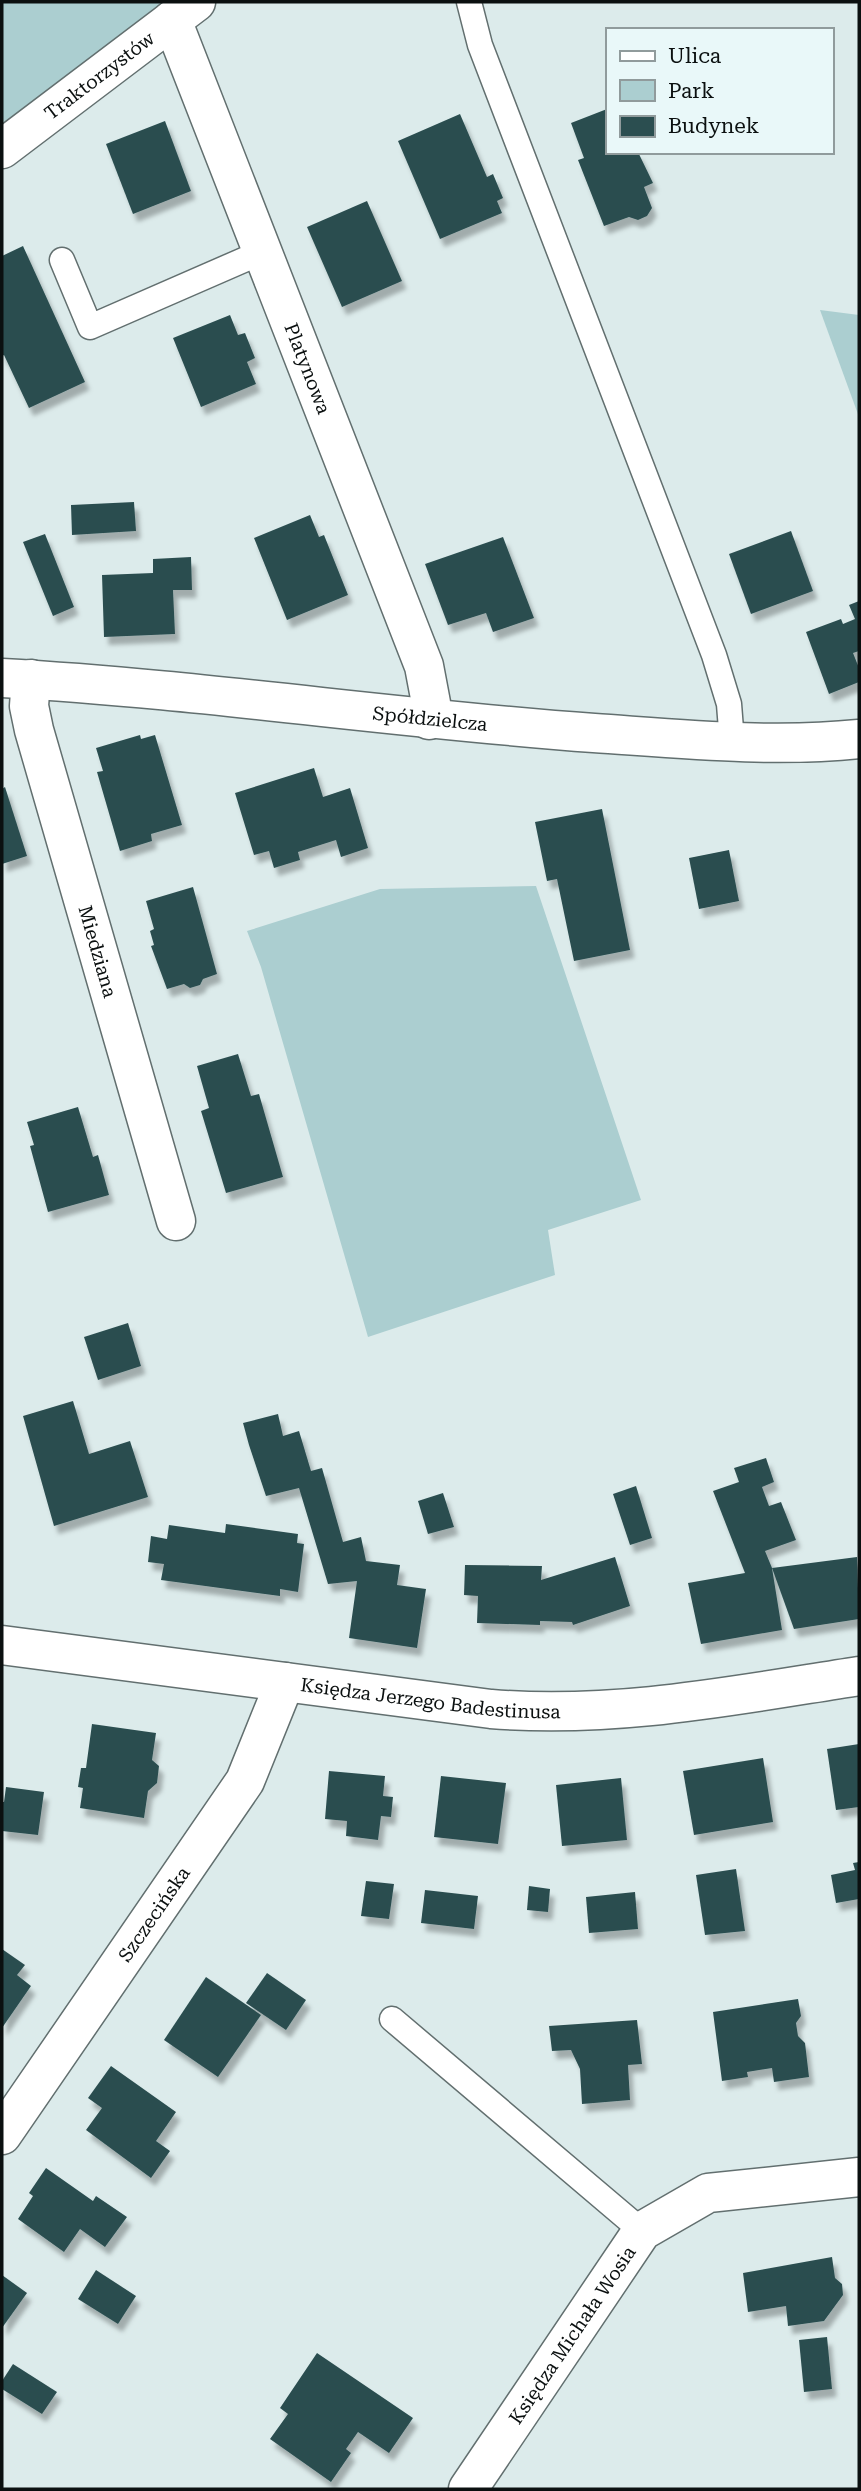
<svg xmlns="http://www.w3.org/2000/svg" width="861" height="2491" viewBox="0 0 861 2491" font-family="'Roboto Serif',serif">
<defs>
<filter id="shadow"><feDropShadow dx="4.5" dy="8" stdDeviation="2" flood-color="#0004"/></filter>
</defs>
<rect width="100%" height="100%" fill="#dcebeb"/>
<!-- green -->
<g fill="#abced0">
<path d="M2 2H163L2 125Z"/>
<path d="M820 310 859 315V417Z"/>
<path d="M536 886 641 1200 548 1230 555 1275 368 1337 261 967 247 931 380 889Z"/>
</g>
<!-- building -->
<g fill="#2b4e50" filter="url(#shadow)">
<path d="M607 109V152H638L653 183 644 187 652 208 647 216 638 220 629 217 604 226 578 160 584 158 571 123Z"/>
<path d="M460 114 487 177 493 174 503 198 497 201 502 213 440 239 398 141Z"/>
<path d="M165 121 191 191 133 214 106 144Z"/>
<path d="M367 201 402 281 342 307 307 227Z"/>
<path d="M23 246 85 382 29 408 4 355 2 356V256Z"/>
<path d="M230 315 238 335 245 333 255 358 247 362 256 384 201 407 173 338Z"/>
<path d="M134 502 136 531 72 535 71 505Z"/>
<path d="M310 515 319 537 324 535 348 595 287 620 254 538Z"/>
<path d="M791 531 813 591 751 614 729 554Z"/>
<path d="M45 534 74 607 53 616 23 542Z"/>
<path d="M503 537 534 618 493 632 486 613 448 625 425 564Z"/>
<path d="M191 557 192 590H173L175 634 104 637 102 575 153 573V559Z"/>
<path d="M859 601V651L853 653 859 668V682L829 694 806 632 841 619 843 624 855 619 849 605Z"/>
<path d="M140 735 141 739 155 735 182 825 151 834 152 841 120 851 97 772 103 771 96 748Z"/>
<path d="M314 768 323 797 350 788 368 848 341 857 336 840 298 852 300 860 274 868 269 851 254 855 235 793Z"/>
<path d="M5 787 27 856 2 864V789Z"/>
<path d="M602 809 630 950 574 961 557 879 547 881 535 822Z"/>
<path d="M729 850 739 901 699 909 689 858Z"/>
<path d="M193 887 217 974 203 979 200 985 190 988 184 984 167 989 151 946 154 945 150 931 154 929 146 901Z"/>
<path d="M238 1054 251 1096 259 1094 283 1177 226 1193 201 1111 209 1108 197 1066Z"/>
<path d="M78 1107 93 1157 98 1155 109 1195 48 1212 30 1146 34 1145 27 1122Z"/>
<path d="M128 1323 141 1366 98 1380 84 1337Z"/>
<path d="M73 1401 89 1454 130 1441 148 1497 54 1526 23 1416Z"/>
<path d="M278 1414 283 1436 299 1431 311 1471 322 1468 343 1542 361 1537 366 1561 400 1565 397 1585 426 1589 417 1648 349 1638 357 1581 328 1584 299 1488 266 1496 249 1445 243 1423Z"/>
<path d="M766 1458 774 1482 762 1487 769 1506 781 1502 796 1540 765 1551 772 1568 782 1630 701 1644 688 1583 745 1573 713 1491 739 1482 734 1468Z"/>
<path d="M636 1486 652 1538 630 1545 613 1494Z"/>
<path d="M443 1493 454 1527 428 1534 418 1501Z"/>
<path d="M226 1524 298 1534 297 1543 304 1544 298 1592 280 1589V1596L161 1580 164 1564 148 1562 151 1536 167 1539 169 1525 225 1533Z"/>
<path d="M615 1557 630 1606 573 1625 572 1622 540 1621V1625L477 1623 478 1596 464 1595 465 1565 542 1566 541 1580Z"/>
<path d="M857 1557 859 1619 794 1629 772 1568Z"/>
<path d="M92 1724 156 1733 152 1760 159 1766 157 1783 148 1791 144 1818 80 1808 83 1788 78 1787 81 1768H86Z"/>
<path d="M859 1744V1807L836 1810 827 1749Z"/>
<path d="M763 1758 773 1822 694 1835 683 1771Z"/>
<path d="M329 1771 385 1776 383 1796 393 1797 391 1817 381 1816 378 1840 346 1836 347 1821 325 1819Z"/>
<path d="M441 1776 506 1783 498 1844 434 1837Z"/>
<path d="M621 1778 627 1840 562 1846 556 1785Z"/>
<path d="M6 1787 44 1792 38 1835 2 1831V1802H4Z"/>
<path d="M859 1862V1899L836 1903 831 1875 855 1870 853 1863Z"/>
<path d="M736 1869 745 1931 705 1935 696 1875Z"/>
<path d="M366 1881 394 1884 389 1919 361 1916Z"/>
<path d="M529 1886 550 1889 548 1912 527 1910Z"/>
<path d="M425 1890 478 1896 474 1929 421 1923Z"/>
<path d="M635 1892 638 1929 589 1933 586 1897Z"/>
<path d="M2 1949 25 1965 17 1975 31 1986 2 2028Z"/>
<path d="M267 1973 306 2000 286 2030 246 2003Z"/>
<path d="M206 1977 261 2015 218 2077 164 2040Z"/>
<path d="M798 1999 801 2016 796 2023 798 2036 805 2043 809 2077 774 2082 772 2068 747 2072 748 2077 722 2081 713 2012Z"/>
<path d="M637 2020 642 2064 628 2065 630 2100 582 2104 580 2069 571 2050 552 2051 549 2026Z"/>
<path d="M111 2066 176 2112 156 2141 170 2151 151 2178 86 2130 102 2108 88 2098Z"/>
<path d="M46 2168 93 2201 96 2196 127 2217 105 2247 80 2229 64 2252 18 2219 33 2196 29 2193Z"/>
<path d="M832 2257 835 2278 842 2284 843 2295 824 2321 788 2326 786 2306 748 2312 743 2273Z"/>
<path d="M96 2270 136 2296 118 2324 78 2299Z"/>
<path d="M2 2275 27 2293 2 2328Z"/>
<path d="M827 2337 832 2389 804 2392 799 2340Z"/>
<path d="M317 2353 413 2418 389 2453 358 2432 346 2449 351 2453 331 2482 270 2439 288 2414 280 2408Z"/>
<path d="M13 2364 57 2392 42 2414 2 2389V2381Z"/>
</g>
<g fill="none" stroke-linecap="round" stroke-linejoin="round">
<!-- lane casing -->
<g stroke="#626f6f" stroke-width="27">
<g id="lane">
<path d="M469 2 480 45 714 655 729 704 732 742"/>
<path d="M62 260 90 327 262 252"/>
<path d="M392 2019 642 2231"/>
</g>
</g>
<!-- street casing -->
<g stroke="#626f6f" stroke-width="41">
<g id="street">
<path id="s1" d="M172 20 424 666 431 703 429 720"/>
<path id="s2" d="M2 149 196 2"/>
<path id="s3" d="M2 678C200 689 396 719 594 733 682 739 771 748 859 739"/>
<path id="s4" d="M31 679 29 706 34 730 176 1221"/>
<path id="s5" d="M2 1645 491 1709C617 1719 736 1695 859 1676"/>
<path id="s6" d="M2 2135 245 1781 285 1682"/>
<path id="s7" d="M468 2489 642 2231 708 2193 859 2177"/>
</g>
</g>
<!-- lane -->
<use href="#lane" stroke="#fff" stroke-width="24"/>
<!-- street -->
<use href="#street" stroke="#fff" stroke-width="38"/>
</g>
<g text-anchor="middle" stroke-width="7" stroke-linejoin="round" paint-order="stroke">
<!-- street labels -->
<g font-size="19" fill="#0b1010" stroke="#e9f8f9">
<text dy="7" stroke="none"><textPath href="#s2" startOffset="122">Traktorzystów</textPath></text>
<text dy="7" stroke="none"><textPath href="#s1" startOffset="374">Platynowa</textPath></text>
<text dy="7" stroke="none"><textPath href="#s3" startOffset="430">Spółdzielcza</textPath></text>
<text dy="7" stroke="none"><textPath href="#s4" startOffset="282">Miedziana</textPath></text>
<text dy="7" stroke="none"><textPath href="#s5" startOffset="432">Księdza Jerzego Badestinusa</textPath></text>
<text dy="7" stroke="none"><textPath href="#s6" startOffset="268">Szczecińska</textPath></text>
<text dy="7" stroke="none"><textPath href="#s7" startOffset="186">Księdza Michała Wosia</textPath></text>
</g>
</g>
<!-- border -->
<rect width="861" height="2491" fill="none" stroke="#0b1010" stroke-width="7"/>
<!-- legend -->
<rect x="606" y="28" width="228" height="126" fill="#e9f8f9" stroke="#909b9c" stroke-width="2"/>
<rect x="620" y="51" width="35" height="10" fill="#ffffff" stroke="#909b9c" stroke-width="2"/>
<text x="668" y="63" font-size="21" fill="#0b1010">Ulica</text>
<rect x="620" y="80" width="35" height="21" fill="#abced0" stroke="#909b9c" stroke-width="2"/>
<text x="668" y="98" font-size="21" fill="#0b1010">Park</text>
<rect x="620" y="116" width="35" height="21" fill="#2b4e50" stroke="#909b9c" stroke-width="2"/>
<text x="668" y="133" font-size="21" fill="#0b1010">Budynek</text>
</svg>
